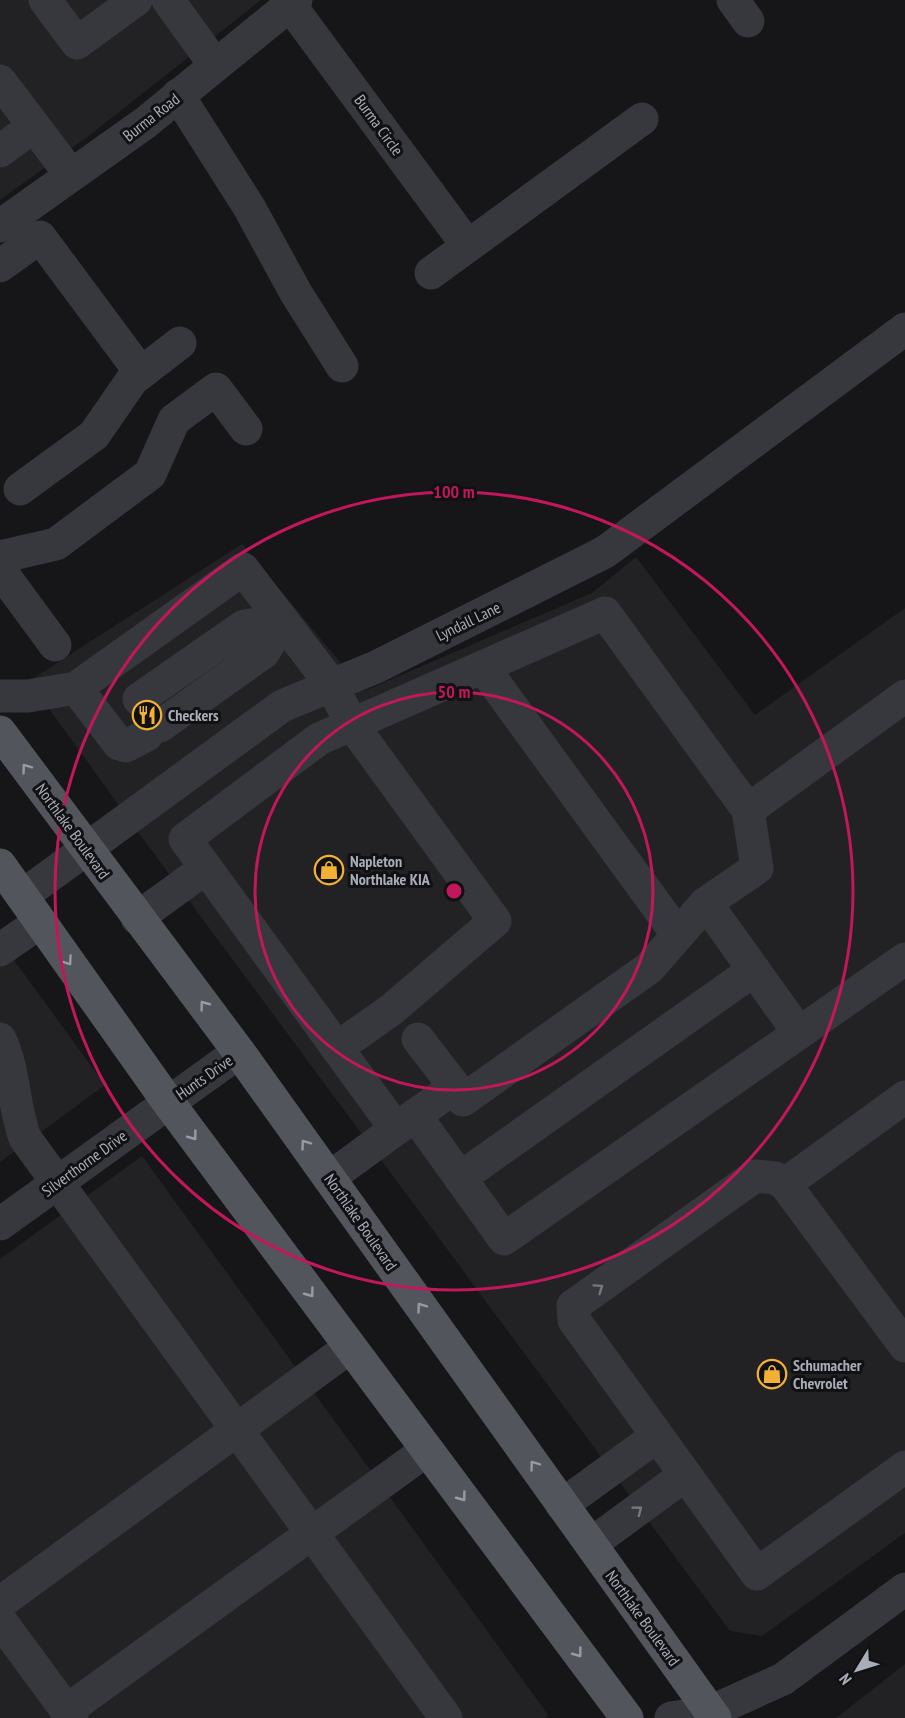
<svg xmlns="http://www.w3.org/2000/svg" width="905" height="1718" viewBox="0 0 905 1718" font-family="'PT Sans Narrow',sans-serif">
<rect width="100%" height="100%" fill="#161618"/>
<!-- built -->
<g fill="#222225">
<path d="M0 0H261L90 135 0 200Z"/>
<path d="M242 544 364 691 592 593 636 557 755 715 905 608V1533L762 1636 730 1631 141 836 29 681Z"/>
<path d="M0 941 105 1085 0 1162Z"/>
<path d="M142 1156 549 1716 545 1718H0V1259Z"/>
<path d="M905 1664V1718H836Z"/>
</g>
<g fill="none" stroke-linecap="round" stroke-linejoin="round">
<!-- minor -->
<g stroke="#37383d" stroke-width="33">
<path d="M45 0 77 43 136 0"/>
<path d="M168 0 215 65"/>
<path d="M733 0 748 21"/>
<path d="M290 5 467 245"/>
<path d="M0 81 71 175"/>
<path d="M178 95 249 207 296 293 342 366"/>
<path d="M0 151 34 126"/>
<path d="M0 226 145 123 296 0"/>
<path d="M0 266 40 237 141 373"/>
<path d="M431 273 642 119"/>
<path d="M20 489 94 435 132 380 180 343"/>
<path d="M0 557 56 544 150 474 174 420 216 389 246 429"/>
<path d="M0 570 55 645"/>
<path d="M483 667 678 935"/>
<path d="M76 688 119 744 126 746 147 735"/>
<path d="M0 696H28L76 688 243 569 331 684 351 723 495 921 391 1010 337 1048"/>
<path d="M139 699 244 626 282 621 264 652 160 726"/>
<path d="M22 896 282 706 376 667 605 552 905 329"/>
<path d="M706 903 799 1033"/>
<path d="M137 918 206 868"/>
<path d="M0 950 40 922"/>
<path d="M0 1039C15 1071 13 1106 25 1138L446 1718"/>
<path d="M418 1039 455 1087 396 1129 185 839 319 739 605 613 748 810 905 696"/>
<path d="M455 1087 463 1100 649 968 706 903 757 868 748 810"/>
<path d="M905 1097 785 1184 905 1346"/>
<path d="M415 1115 504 1239 905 959"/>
<path d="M329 1178 396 1129"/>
<path d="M460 1178 754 970"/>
<path d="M785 1184 775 1178 755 1176 573 1306 574 1320 757 1574 905 1467"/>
<path d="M0 1224 239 1052"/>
<path d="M562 1505 657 1436"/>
<path d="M591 1544 685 1475"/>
<path d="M0 1603 350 1347"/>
<path d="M0 1620 72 1718"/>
<path d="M66 1711 427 1450"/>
<path d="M671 1718 710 1712 783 1679 905 1589"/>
</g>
<!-- major -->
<g stroke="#53555c" stroke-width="33">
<path d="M0 732 239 1052 715 1718"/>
<path d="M0 865 168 1102 627 1718"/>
</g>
</g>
<!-- one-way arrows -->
<defs><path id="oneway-chevron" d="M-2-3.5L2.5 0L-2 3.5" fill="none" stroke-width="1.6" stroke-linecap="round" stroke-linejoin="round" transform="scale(1.5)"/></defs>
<g stroke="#979ba6">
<use href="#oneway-chevron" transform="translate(26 768) rotate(-126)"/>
<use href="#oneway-chevron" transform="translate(68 961) rotate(55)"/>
<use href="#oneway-chevron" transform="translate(204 1005) rotate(-127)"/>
<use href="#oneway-chevron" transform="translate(193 1136) rotate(53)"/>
<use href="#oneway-chevron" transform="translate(305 1144) rotate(-126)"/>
<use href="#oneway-chevron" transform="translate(310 1293) rotate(53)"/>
<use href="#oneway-chevron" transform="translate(421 1307) rotate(-126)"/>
<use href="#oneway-chevron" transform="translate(534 1465) rotate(-126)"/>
<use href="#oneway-chevron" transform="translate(462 1497) rotate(53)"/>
<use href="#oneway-chevron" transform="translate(578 1653) rotate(53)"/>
</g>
<g stroke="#757881">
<use href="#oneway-chevron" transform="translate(599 1288) rotate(-35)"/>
<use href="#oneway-chevron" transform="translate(638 1510) rotate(-37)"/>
</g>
<!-- distance rings -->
<g fill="none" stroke="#c2185b" stroke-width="3">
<circle cx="454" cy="891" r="199"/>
<circle cx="454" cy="891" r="399"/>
</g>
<!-- icons -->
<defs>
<g id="restaurant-ring" transform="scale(1.5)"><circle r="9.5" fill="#111113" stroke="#f2b134" stroke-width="1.5"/><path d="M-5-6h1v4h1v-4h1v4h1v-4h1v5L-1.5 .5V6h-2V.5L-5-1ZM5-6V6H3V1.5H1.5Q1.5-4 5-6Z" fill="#f2b134"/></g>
<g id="shop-ring" transform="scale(1.5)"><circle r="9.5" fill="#111113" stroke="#f2b134" stroke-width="1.5"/><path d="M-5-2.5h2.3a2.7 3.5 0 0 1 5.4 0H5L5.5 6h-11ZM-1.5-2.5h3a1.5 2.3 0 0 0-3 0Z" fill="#f2b134"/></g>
</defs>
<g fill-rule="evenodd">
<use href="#restaurant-ring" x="147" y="715"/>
<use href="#shop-ring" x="329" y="870"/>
<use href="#shop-ring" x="772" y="1374"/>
</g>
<g text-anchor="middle" stroke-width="6" stroke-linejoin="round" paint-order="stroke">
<!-- street labels -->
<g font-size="16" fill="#a8adb8" stroke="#111113">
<text transform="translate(151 117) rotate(-38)" y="6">Burma Road</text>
<text transform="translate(379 125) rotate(54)" y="6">Burma Circle</text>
<text transform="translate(468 621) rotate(-26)" y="6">Lyndall Lane</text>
<text transform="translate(73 831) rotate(54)" y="6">Northlake Boulevard</text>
<text transform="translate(204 1077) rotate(-35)" y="6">Hunts Drive</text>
<text transform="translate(84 1163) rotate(-36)" y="6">Silverthorne Drive</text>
<text transform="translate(361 1222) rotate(55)" y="6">Northlake Boulevard</text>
<text transform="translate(643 1618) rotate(54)" y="6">Northlake Boulevard</text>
</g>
<!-- poi labels -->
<g font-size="16" font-weight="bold" fill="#a8adb8" stroke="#111113" text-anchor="start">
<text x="168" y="721">Checkers</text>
<text x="350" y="867">Napleton<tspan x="350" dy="18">Northlake KIA</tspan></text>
<text x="793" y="1371">Schumacher<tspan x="793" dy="18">Chevrolet</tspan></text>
</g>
</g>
<circle cx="454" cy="891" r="9" fill="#c2185b" stroke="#111113" stroke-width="3"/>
<g font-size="18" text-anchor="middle" font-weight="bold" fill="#c2185b" stroke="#111113" stroke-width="6" stroke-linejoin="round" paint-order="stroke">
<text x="454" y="498">100 m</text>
<text x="454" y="698">50 m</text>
</g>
<!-- north arrow -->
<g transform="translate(857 1670) rotate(232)" stroke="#111113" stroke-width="4.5" paint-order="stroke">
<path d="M0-4.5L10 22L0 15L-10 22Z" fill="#a8adb8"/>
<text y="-9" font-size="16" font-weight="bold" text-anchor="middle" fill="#a8adb8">N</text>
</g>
</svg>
